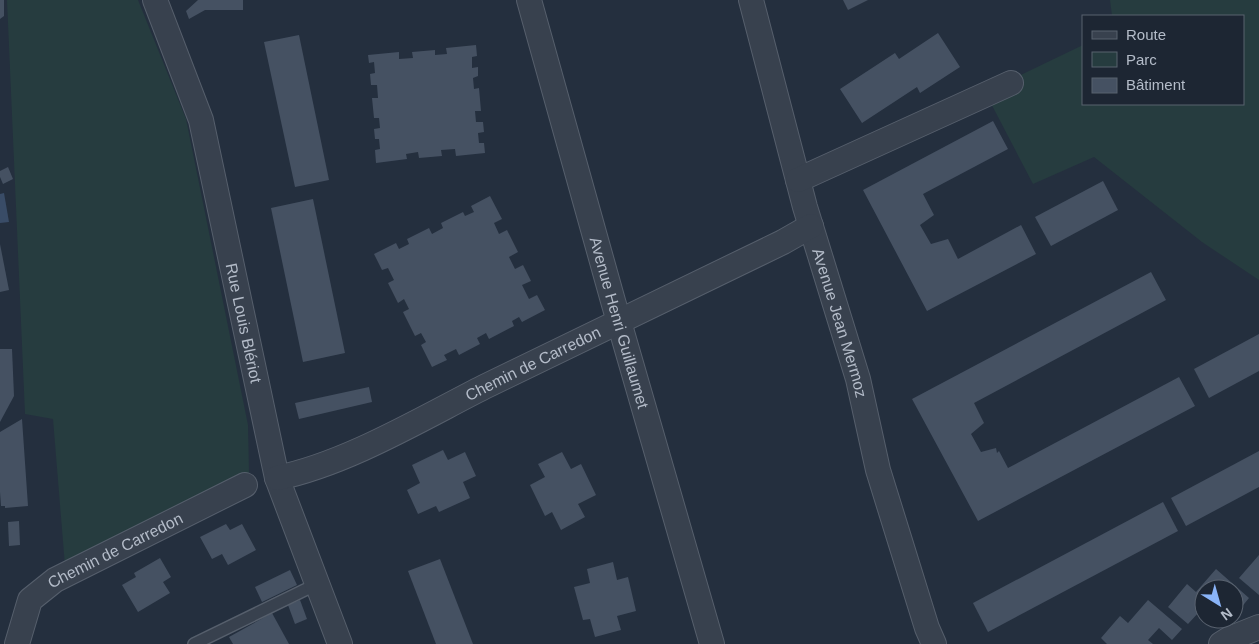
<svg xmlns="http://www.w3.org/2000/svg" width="1259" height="644" viewBox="0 0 1259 644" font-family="Arial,sans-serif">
<rect width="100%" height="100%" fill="#242f3e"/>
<!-- green -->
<g fill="#263c3f">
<path d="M7 0H138L186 119 248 425 249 473 65 566 53 419 25 414Z"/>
<path d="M1110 0H1259V280L1202 242 1094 157 1033 184 985 92 1083 45V104H1243V16H1112Z"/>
</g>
<!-- water -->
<path fill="#394c67" d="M4 193 9 222 0 223V194Z"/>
<!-- building -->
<g fill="#455162">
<path d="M0 0H4V16L0 19Z"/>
<path d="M198 0H243V10H205L189 19 186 11Z"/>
<path d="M843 0H868L848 10Z"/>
<path d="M938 33 960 67 920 93 917 87 862 123 840 89 895 53 899 59Z"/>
<path d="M299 35 329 180 295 187 264 42Z"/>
<path d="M476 45 477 56 472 57V68L478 67V76L473 78 474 89 479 88 481 111H475L476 122H483L484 132 478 133 479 143H484L485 153 456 156 455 149 441 150 442 156 419 158 418 152 406 154 407 159 376 163 375 150 380 149 379 139H375L374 129 380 128 379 118H374L372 98H378L377 85H371L370 74 375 73 374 62 369 63 368 55 399 52V59L413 58 412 52 435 50V55L447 54 446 48Z"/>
<path d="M993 121 1008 149 923 194 934 215 920 225 931 244 948 239 958 259 1021 225 1036 254 927 311 863 190Z"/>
<path d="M8 167 13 179 3 184 0 177V171Z"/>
<path d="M1103 181 1118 210 1051 246 1035 217Z"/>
<path d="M490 196 502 219 494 223 499 234 507 230 518 252 509 257 515 269 523 265 531 281 522 285 529 299 537 295 545 310 522 322 519 317 512 321 514 326 489 339 486 333 477 338 480 344 459 355 456 349 444 355 447 360 432 367 421 345 426 342 421 333 415 336 403 312 409 309 404 299 398 303 388 283 394 280 388 268 382 270 374 254 396 243 399 249 409 244 407 239 429 228 432 234 443 228 441 223 463 212 465 216 474 212 471 206Z"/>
<path d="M313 199 345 353 303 362 271 208Z"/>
<path d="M0 244 9 290 0 292Z"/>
<path d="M1151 272 1166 300 974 403 984 423 971 434 981 452 996 448 997 453 999 451 1008 468 1179 377 1195 406 978 521 912 399Z"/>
<path d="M1259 334V371L1209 398 1194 369Z"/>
<path d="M0 349H12L14 396 0 422Z"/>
<path d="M369 387 372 402 299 419 295 403Z"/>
<path d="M22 419 28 506 5 508V506H1L0 492V432Z"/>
<path d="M443 450 448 460 465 452 476 476 463 482 470 498 439 512 436 506 418 514 407 490 420 483 412 465Z"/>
<path d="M1259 451V487L1186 526 1171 498Z"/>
<path d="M562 452 571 469 581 464 596 495 578 504 585 517 561 530 552 512 545 516 530 485 545 477 538 464Z"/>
<path d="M1163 502 1178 531 988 632 973 603Z"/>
<path d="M19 521 20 545 9 546 8 522Z"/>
<path d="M226 524 230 530 242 524 256 550 228 565 222 554 212 559 200 537Z"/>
<path d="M1259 555V595L1239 578Z"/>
<path d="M160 558 171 577 163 582 170 593 138 612 122 585 136 577 134 573Z"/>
<path d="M440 559 473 644H436L408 571Z"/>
<path d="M613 562 617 580 628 577 636 611 617 616 621 630 595 637 590 619 583 620 574 587 590 583 587 569Z"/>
<path d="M1216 569 1249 598 1240 609 1234 603V589H1204V617L1199 612 1188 624 1168 607 1187 584 1196 592Z"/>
<path d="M290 570 297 585 262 602 255 587Z"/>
<path d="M300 600 307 619 295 624 288 605Z"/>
<path d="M1148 600 1182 629 1172 640 1159 628 1148 640 1153 644H1107L1101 638 1120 616 1128 623Z"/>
<path d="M272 613 289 644H233L229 637Z"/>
</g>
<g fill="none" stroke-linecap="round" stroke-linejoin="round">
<!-- lane casing -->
<g stroke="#565f6c" stroke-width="14">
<path id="lane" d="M194 644 317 584"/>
</g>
<!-- street casing -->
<g stroke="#565f6c" stroke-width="26">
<g id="street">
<path id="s1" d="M155 0 201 120 277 478 340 644"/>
<path id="s2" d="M529 0 613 301 712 644"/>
<path id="s3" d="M751 0 805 207 858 379 878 470 927 628 934 644"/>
<path d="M798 180 1011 83"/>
<path id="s4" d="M277 478C346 464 421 419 484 387 583 338 683 290 783 242L811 226"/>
<path id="s5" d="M17 644 30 600 55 580 245 485"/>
<path d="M1221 644 1229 639 1259 627"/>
</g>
</g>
<!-- lane -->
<use href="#lane" stroke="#38414e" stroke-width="11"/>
<!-- street -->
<use href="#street" stroke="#38414e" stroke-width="24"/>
</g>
<g text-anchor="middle" stroke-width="4.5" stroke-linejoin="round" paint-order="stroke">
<!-- street labels -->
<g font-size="16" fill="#b4bcc9" stroke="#1d2633">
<text dy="6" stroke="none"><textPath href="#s2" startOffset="335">Avenue Henri Guillaumet</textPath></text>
<text dy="6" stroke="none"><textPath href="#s1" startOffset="336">Rue Louis Blériot</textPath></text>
<text dy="6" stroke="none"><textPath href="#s3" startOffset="335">Avenue Jean Mermoz</textPath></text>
<text dy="6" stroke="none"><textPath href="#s4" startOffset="281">Chemin de Carredon</textPath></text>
<text dy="6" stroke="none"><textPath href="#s5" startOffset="145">Chemin de Carredon</textPath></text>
</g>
</g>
<!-- legend -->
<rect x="1082" y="15" width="162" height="90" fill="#1d2633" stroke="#59626f"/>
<rect x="1092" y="31" width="25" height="8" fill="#38414e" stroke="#59626f"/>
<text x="1126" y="40" font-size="15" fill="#b4bcc9">Route</text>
<rect x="1092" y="52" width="25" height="15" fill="#263c3f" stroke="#59626f"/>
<text x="1126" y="65" font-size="15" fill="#b4bcc9">Parc</text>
<rect x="1092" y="78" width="25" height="15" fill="#455162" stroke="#59626f"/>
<text x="1126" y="90" font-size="15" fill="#b4bcc9">Bâtiment</text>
<!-- north arrow -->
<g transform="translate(1219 604) rotate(143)"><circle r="24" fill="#1d2633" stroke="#59626f"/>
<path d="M0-4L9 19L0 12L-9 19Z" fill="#8ab4f8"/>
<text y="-8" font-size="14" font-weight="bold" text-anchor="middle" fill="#b4bcc9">N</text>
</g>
</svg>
